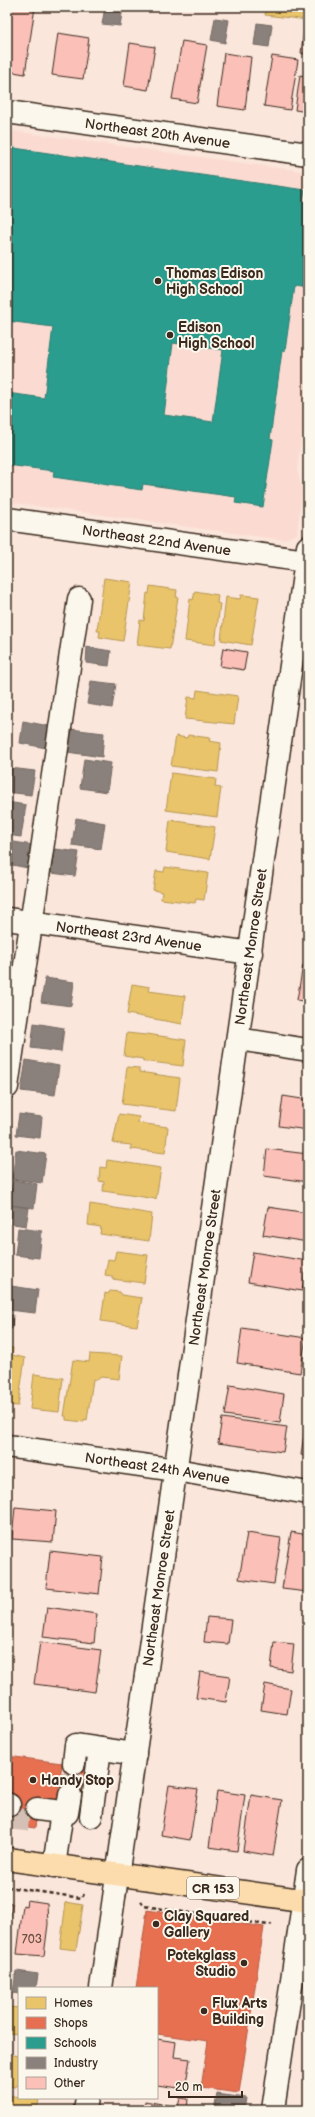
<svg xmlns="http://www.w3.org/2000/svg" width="315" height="2117" viewBox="0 0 315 2117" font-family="'Balsamiq Sans',sans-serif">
<rect width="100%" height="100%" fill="#fbe6dc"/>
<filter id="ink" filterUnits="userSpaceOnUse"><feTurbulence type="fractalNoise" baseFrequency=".025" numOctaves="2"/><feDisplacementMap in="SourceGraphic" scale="8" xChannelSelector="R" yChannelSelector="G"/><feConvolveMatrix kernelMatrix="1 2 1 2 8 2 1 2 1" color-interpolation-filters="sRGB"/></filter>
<g filter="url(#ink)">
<!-- built -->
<path fill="#fbdbd1" d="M7 130 308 172V390L297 469 302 490 297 534 283 540 7 502Z"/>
<!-- homes -->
<g fill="#e9c46a" stroke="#b59653">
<path d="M266 7H308V20L265 15Z"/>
<path d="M104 578 132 582 123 641 99 637 100 631H97Z"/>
<path d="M150 586 177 590 176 597H178L170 649 137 645 140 620 144 621 147 593 149 594Z"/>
<path d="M195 591 218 595 217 603 220 604 215 645 185 641 190 599 193 600Z"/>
<path d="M241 595 259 597 251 645 221 640 226 597 240 599Z"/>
<path d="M197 690 238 696 234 724 185 719 188 697 196 698Z"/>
<path d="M188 735 210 738 209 741 221 743 218 772 171 766 176 736 187 738Z"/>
<path d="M171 773 216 779 215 787 221 788 217 817 166 810Z"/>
<path d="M170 820 215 827 210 859 166 852Z"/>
<path d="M165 867 208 873 204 900 196 899 195 903 161 899 162 892 153 890 156 871 164 872Z"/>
<path d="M132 984 150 987 149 991 185 996 182 1024 127 1014Z"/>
<path d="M127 1033 146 1035 147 1034 186 1040 183 1066 143 1061V1059L124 1056Z"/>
<path d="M127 1067 139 1068V1072L180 1078 176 1111 122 1104Z"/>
<path d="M119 1114 139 1117 138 1123 168 1127 165 1153 131 1149V1145L113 1143Z"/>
<path d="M107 1160 161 1168 156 1199 103 1191 104 1182 99 1181 100 1167 106 1168Z"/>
<path d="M90 1204 152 1214 149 1241 100 1234 101 1227 88 1225Z"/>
<path d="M116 1251 148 1255 144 1283 112 1279V1276L105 1275 108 1259 114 1260Z"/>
<path d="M110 1291 120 1292 122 1295 142 1298 137 1326 101 1321 105 1293 108 1294Z"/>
<path d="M7 1347 13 1348 12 1355 25 1358 18 1406 7 1405Z"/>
<path d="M90 1354 122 1356 119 1379 101 1377 97 1380 93 1379 87 1420 84 1419V1422L66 1420V1416H64L73 1360 89 1362Z"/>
<path d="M34 1374 63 1378 59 1412 30 1409Z"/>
<path d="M66 1902 83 1905 76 1950 60 1948Z"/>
<path d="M9 2007 19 2008V2034L7 2033Z"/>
<path d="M7 2054 19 2056V2085H17L16 2087 7 2086Z"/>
<path d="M7 2095 39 2100 37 2110H7Z"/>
</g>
<!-- shops -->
<g fill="#e76f51" stroke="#b35a42">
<path d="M7 1756 62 1763 57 1804 38 1801 35 1828 7 1824 10 1797H7Z"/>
<path d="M66 1762 92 1765 88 1798 61 1794Z"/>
<path d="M147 1910 264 1927 239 2093 201 2088 208 2041 157 2034V1988H136Z"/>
</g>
<!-- schools -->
<path fill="#2a9d8f" stroke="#2f7a6d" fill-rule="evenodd" d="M7 147 305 190 303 201 308 202V288L294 286 285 351H282L270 439 273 440 263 507 235 503 236 497 143 484 142 490 53 477 54 471 7 465V393L44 398 53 327 7 321ZM173 343 223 350 213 422 164 415Z"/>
<!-- industry -->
<g fill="#8a817c" stroke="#726760">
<path d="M105 7H123L120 26 102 24Z"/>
<path d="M215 18 229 20 225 43 211 40Z"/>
<path d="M257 23 272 25 269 47 254 45Z"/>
<path d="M87 647 111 651 109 666 86 663Z"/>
<path d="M91 681 116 684 112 708 87 704Z"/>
<path d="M23 721 49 726 46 748 20 743Z"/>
<path d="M70 729 104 733 102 757 67 752Z"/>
<path d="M84 759 111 763 107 792 80 788Z"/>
<path d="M10 768 35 771 31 795 7 792Z"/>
<path d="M7 802 26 805 21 837 7 835Z"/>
<path d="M76 818 105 823 101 849 72 845Z"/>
<path d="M8 841 32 845 28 868 7 864Z"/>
<path d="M55 849 79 852 75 876 51 873Z"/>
<path d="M7 971H11V975H13L10 999 7 998Z"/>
<path d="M45 978 74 982 71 1006 41 1002Z"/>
<path d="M34 1023 64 1028 61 1052 31 1048Z"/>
<path d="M26 1060 59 1066 55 1095 21 1091Z"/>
<path d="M19 1114 42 1117 40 1138 16 1135Z"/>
<path d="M16 1150 46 1154 42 1183 12 1179Z"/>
<path d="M13 1180 37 1184 34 1208 9 1205Z"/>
<path d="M9 1205 29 1208 26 1226 7 1223Z"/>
<path d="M18 1228 42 1231 39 1258 15 1255Z"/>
<path d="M11 1286 38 1290 35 1313 8 1310Z"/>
<path d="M7 1315H13L12 1329H7Z"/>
<path d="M16 1971 38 1974 36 1988H19V1994L13 1993Z"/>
<path d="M217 2094 246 2098 244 2110H214Z"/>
</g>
<!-- building -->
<g fill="#fbc0b7" stroke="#3b2a1e">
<path d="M7 7H35L25 74 7 71Z"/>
<path d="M304 29 308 30V55L301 53Z"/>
<path d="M58 33 89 38 83 79 52 75Z"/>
<path d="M182 41 207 45 197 103 172 99Z"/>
<path d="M130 43 155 47 148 90 124 86Z"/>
<path d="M224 53 251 57 245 110 217 106Z"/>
<path d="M272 56 298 60 290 110 264 106Z"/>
<path d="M300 75 308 77V112L295 110Z"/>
<path d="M223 648 247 652 244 670 220 666Z"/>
<path d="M308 868V888L305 887Z"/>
<path d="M308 934V951L306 950Z"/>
<path d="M303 965 308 966V1002L297 1000Z"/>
<path d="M283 1096 308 1100V1130L279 1126Z"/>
<path d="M267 1149 308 1154V1182L264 1176Z"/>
<path d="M268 1207 308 1213V1242L263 1235Z"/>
<path d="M253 1252 307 1261 302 1291 248 1282Z"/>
<path d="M242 1328 306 1338 300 1373 237 1363Z"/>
<path d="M230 1385 284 1394 280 1423 225 1415Z"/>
<path d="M222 1418 287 1427 283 1452 218 1443Z"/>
<path d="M305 1427H308V1456L301 1455Z"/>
<path d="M15 1507 56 1511 53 1542 12 1539Z"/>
<path d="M291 1532 308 1535V1592L282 1589Z"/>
<path d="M247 1533 281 1538 274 1584 239 1579Z"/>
<path d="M50 1551 103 1557 99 1594 46 1588Z"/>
<path d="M47 1607 97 1614 94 1643 43 1637Z"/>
<path d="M207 1617 231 1619 228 1644 204 1642Z"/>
<path d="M40 1642 101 1650 95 1692 34 1684Z"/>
<path d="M274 1642 294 1644 291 1671 271 1668Z"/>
<path d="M200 1672 230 1676 226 1702 196 1698Z"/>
<path d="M265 1684 291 1689 287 1714 261 1710Z"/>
<path d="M169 1785 198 1789 190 1840 161 1835Z"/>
<path d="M217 1791 245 1795 237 1851 209 1847Z"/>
<path d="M251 1795 282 1800 273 1856 243 1851Z"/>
<path d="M27 1900 47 1903 48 1924 44 1956 17 1954 23 1905 26 1906Z"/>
<path d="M7 1903H12L7 1947Z"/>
<path d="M157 2039 176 2042 174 2057 190 2059 185 2089 157 2085Z"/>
<path d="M180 2098 188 2099 187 2110H137V2106L144 2107 145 2101 178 2107Z"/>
</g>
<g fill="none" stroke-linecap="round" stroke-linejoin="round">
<!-- minor-tunnel -->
<g stroke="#d5c0b6" stroke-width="22" stroke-dasharray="22 11" stroke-linecap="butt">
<path d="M70 1795 74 1763"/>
<path d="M7 1818 36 1821"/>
</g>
<!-- minor casing -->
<g stroke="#3b2a1e" stroke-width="25">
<g id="minor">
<path id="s1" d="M7 112 308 154"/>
<path id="s2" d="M7 519 306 561"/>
<path id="s3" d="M7 919 251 953"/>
<path d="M238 1039 308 1050"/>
<path d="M7 1087 79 599"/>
<path id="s4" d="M7 1446 176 1470 308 1493"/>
<path d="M74 1763 76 1745 135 1754"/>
<path d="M7 1804 9 1805"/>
<path d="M37 1809 62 1812 54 1866"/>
<path d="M67 1813 70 1795"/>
<path d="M91 1816 100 1749"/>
<path id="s5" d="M101 1988 308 547"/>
<path d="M85 2110 87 2098"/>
<path d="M273 2110 308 1870"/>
</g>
</g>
<!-- major casing -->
<g stroke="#3b2a1e" stroke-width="25">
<path id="major" d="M7 1859 308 1901"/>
</g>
<!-- path -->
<g stroke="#3b2a1e" stroke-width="2.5" stroke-dasharray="4 3" stroke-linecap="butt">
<path d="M7 1887 82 1898 84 1894"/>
<path d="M141 1901 144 1906 268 1925 272 1924"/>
</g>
<!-- minor -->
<use href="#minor" stroke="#fbf7ec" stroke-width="22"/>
<!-- major -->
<use href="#major" stroke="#fcdcac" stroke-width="22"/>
</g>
</g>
<!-- markers -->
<g fill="#3b2a1e" stroke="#fbf7ec" stroke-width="1.5">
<circle cx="158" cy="281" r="4"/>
<circle cx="170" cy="335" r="4"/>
<circle cx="33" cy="1780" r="4"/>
<circle cx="156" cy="1924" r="4"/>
<circle cx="244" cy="1963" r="4"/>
<circle cx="204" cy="2011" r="4"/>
</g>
<g text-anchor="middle" stroke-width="4" stroke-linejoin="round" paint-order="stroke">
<!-- number labels -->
<g font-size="12" fill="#6b5044">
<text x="32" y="1943">703</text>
</g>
<!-- shield labels -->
<rect fill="#fbf7ec" stroke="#75685c" stroke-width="1" x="187" y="1877" width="52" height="22" rx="3"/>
<g font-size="13" font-weight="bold" fill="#3b2a1e">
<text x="213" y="1893">CR 153</text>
</g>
<!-- street labels -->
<g font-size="14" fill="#3b2a1e" stroke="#fbf7ec">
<text dy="5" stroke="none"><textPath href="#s1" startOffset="152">Northeast 20th Avenue</textPath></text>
<text dy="5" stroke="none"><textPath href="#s2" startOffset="151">Northeast 22nd Avenue</textPath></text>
<text dy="5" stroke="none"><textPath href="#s3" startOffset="123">Northeast 23rd Avenue</textPath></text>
<text dy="5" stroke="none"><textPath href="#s5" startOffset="1052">Northeast Monroe Street</textPath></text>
<text dy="5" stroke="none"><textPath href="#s5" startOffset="728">Northeast Monroe Street</textPath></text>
<text dy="5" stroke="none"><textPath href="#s4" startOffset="152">Northeast 24th Avenue</textPath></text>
<text dy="5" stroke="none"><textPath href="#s5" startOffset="404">Northeast Monroe Street</textPath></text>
</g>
<!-- poi labels -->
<g font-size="14" font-weight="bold" fill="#3b2a1e" stroke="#fbf7ec" text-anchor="start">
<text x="166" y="278">Thomas Edison<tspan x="166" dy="16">High School</tspan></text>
<text x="178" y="332">Edison<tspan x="178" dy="16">High School</tspan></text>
<text x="41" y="1785">Handy Stop</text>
<text x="164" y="1921">Clay Squared<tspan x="164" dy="16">Gallery</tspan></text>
<text x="236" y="1960" text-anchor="end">Potekglass<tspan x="236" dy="16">Studio</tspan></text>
<text x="212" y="2008">Flux Arts<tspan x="212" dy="16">Building</tspan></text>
</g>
</g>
<!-- margin -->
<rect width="315" height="2117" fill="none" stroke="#fbf7ec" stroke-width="24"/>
<rect x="12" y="12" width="291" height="2093" fill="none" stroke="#3b2a1e" stroke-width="1.5" filter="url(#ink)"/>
<!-- legend -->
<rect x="18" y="1987" width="140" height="112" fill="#fbf7ec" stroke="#aea59a"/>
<rect x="26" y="1997" width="20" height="12" fill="#e9c46a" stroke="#aea59a"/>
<text x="54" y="2007" font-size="12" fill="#3b2a1e">Homes</text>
<rect x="26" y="2017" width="20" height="12" fill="#e76f51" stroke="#aea59a"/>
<text x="54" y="2027" font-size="12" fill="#3b2a1e">Shops</text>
<rect x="26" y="2037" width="20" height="12" fill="#2a9d8f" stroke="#aea59a"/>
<text x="54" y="2047" font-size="12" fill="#3b2a1e">Schools</text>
<rect x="26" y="2057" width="20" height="12" fill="#8a817c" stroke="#aea59a"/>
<text x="54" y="2067" font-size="12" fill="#3b2a1e">Industry</text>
<rect x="26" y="2077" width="20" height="12" fill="#fbc0b7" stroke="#aea59a"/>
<text x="54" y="2087" font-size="12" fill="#3b2a1e">Other</text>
<!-- scale -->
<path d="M169 2091v6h73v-6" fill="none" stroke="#3b2a1e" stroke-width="2"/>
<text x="175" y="2091" font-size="12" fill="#3b2a1e" stroke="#fbf7ec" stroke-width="3" paint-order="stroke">20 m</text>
</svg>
